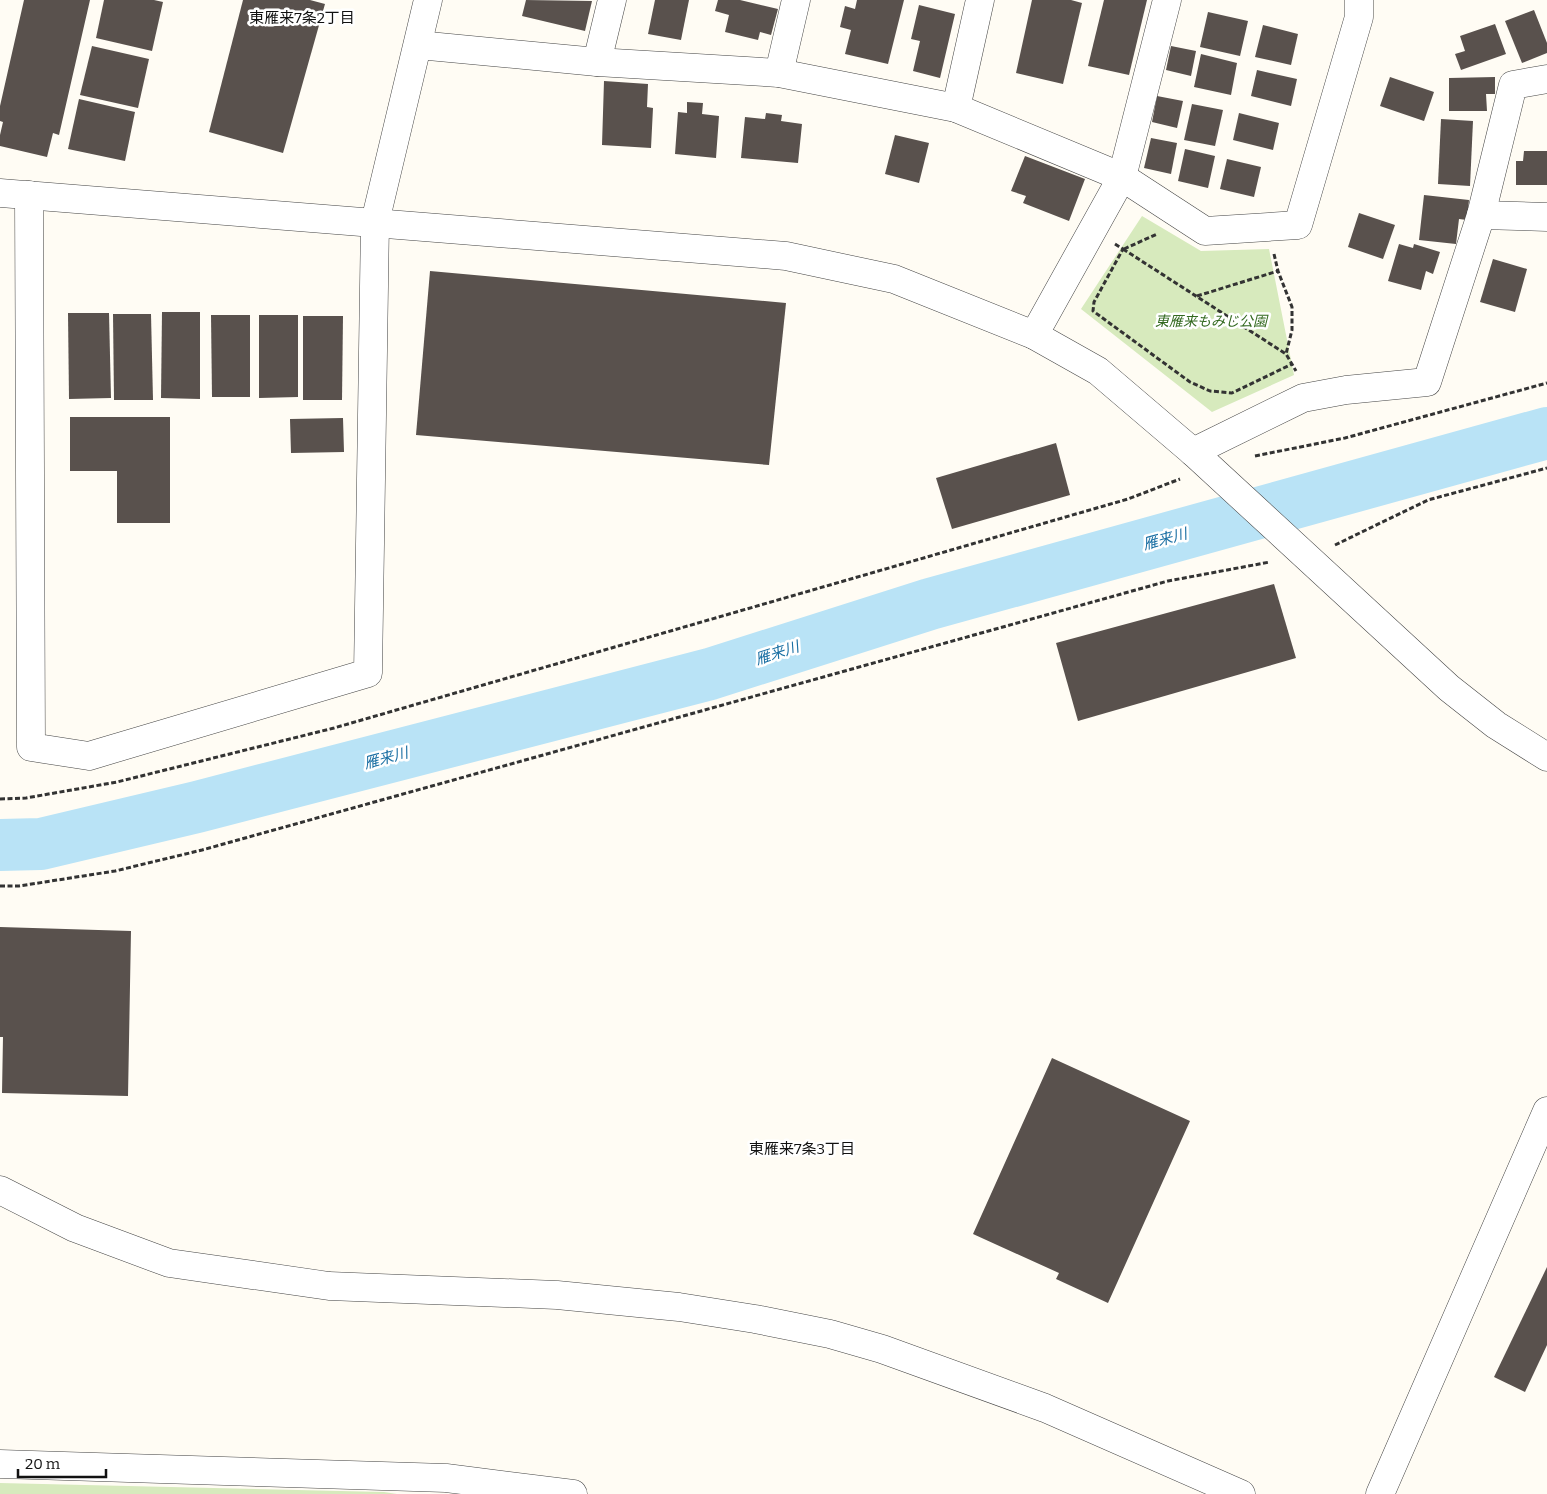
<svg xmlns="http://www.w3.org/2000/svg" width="1547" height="1494" viewBox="0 0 1547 1494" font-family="Bitter,'Noto Sans JP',serif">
<rect width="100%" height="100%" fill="#fffcf4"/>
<!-- green -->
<g fill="#d7eabd">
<path d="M1142 216 1201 251 1269 249 1294 375 1212 412 1081 309Z"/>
<path d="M0 1483 384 1492 397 1494H0Z"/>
</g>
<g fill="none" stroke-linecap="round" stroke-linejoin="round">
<!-- river -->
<path stroke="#b9e3f6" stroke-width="52" d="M0 845 41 844 197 807 710 674 930 604 1547 433"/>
</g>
<!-- building -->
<g fill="#59514d">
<path d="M24 0H90L59 135 53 133 47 157 0 146V135L3 122 0 121V106Z"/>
<path d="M104 0H154L163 2 152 51 96 38Z"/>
<path d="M243 0H310L325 4 283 153 209 132Z"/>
<path d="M526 0 592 1 585 31 522 16Z"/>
<path d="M655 0H689L681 40 648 34Z"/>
<path d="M718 0H740L778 9 771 35 760 32 758 40 725 32 729 15 715 11Z"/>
<path d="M857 0H904L888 64 845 54 851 30 840 27 845 6 855 9Z"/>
<path d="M1032 0H1071L1082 3 1063 84 1016 73Z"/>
<path d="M1104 0H1147L1129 75 1088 66Z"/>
<path d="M919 5 955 14 940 78 913 71 920 41 911 39Z"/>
<path d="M1534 10 1547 43V53L1522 63 1505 21Z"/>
<path d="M1208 12 1248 21 1240 56 1200 47Z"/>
<path d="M1495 24 1506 54 1461 70 1455 54 1465 51 1460 36Z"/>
<path d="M1263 25 1298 34 1291 65 1255 57Z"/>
<path d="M92 46 149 59 138 108 80 95Z"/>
<path d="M1171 46 1196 51 1191 76 1166 70Z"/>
<path d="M1201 54 1237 63 1231 95 1194 87Z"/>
<path d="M1257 70 1297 79 1291 106 1251 96Z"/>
<path d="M1390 77 1434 92 1424 121 1380 106Z"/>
<path d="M1495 77V94H1486L1487 111H1449V78Z"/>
<path d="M604 81 648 84 647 107 653 108 651 148 602 145Z"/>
<path d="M1157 96 1183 101 1177 128 1152 122Z"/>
<path d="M79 99 135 112 125 161 68 149Z"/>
<path d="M687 102 703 103 702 114 719 116 716 158 675 154 678 112 687 113Z"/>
<path d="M1192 104 1223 110 1215 146 1184 140Z"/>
<path d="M766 113 782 115 781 121 802 124 798 163 741 158 745 117 765 119Z"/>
<path d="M1239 113 1279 123 1273 150 1233 140Z"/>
<path d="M1441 119 1473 121 1470 186 1438 184Z"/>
<path d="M895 135 929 143 919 183 885 174Z"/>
<path d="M1151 138 1177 143 1171 174 1144 168Z"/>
<path d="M1185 149 1215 156 1208 188 1178 181Z"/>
<path d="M1524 151H1547V185H1516V161H1523Z"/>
<path d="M1025 156 1085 179 1069 221 1023 203 1026 196 1011 191Z"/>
<path d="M1227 159 1261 167 1254 197 1220 189Z"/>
<path d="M1424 195 1469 200 1467 220 1459 219 1456 244 1419 240Z"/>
<path d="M1359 213 1395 225 1383 259 1348 247Z"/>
<path d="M1399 244 1413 248 1414 244 1440 252 1433 274 1426 271 1421 290 1388 281Z"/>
<path d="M1493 259 1527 269 1515 312 1480 302Z"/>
<path d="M430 271 786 303 769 465 416 435Z"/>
<path d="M162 312H200V399L161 398Z"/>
<path d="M68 313H109L111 398 69 399Z"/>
<path d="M113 314H151L153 400H114Z"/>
<path d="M211 315H250V397H212Z"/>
<path d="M259 315H298V397L259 398Z"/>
<path d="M303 316H343L342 400H303Z"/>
<path d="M70 417H170V523H117V471H70Z"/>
<path d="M343 418 344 452 291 453 290 419Z"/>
<path d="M1056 443 1070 495 952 529 936 478Z"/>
<path d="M1274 584 1296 658 1078 721 1056 643Z"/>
<path d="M0 927 131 931 128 1096 2 1093 3 1037H0Z"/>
<path d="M1052 1058 1190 1121 1108 1303 1056 1279 1059 1273 973 1234Z"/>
<path d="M1547 1267V1345L1525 1392 1494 1377Z"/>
</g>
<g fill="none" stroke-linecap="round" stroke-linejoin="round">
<!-- minor casing -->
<g stroke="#444" stroke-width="29">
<g id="minor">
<path d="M418 45 597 62 779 73 956 108 1122 177 1205 231 1298 225 1359 17V0"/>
<path d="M597 62 612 0"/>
<path d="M779 73 796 0"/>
<path d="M956 108 980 0"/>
<path d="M0 193 786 256 894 279 1034 335 1098 371 1193 452 1449 688 1496 725 1547 757"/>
<path d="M29 195 31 747 89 756 368 673 375 222 428 0"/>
<path d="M1481 215 1547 217"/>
<path d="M1034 335 1122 177 1167 0"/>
<path d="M1193 452 1303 398 1346 390 1427 382 1481 215 1513 85 1547 79"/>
<path d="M0 1190 75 1228 169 1263 329 1286 557 1295 679 1307 755 1319 830 1334 882 1349 1045 1408 1241 1494"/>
<path d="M0 1464 446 1478 573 1494"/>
<path d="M1380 1494 1547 1111"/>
</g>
</g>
<!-- path -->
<g stroke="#333" stroke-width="3" stroke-dasharray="5 2.5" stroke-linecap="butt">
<path d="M1115 244 1123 249 1094 302 1093 311 1190 382 1210 391 1232 393 1292 364"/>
<path d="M1123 249 1286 354"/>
<path d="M1124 249 1157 234"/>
<path d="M1274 254 1278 271 1292 307V330L1286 354 1296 371"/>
<path d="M1197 296 1278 271"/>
<path d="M1255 456 1345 438 1547 383"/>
<path d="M1335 545 1428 500 1547 468"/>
<path d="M0 799 26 798 117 782 334 728 1128 499 1180 479"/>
<path d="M0 886H19L115 871 202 850 1168 581 1270 562"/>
</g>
<!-- minor -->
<use href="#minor" stroke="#fff" stroke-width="28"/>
</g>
<g text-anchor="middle" stroke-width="5" stroke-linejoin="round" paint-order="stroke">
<!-- park labels -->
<g font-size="14" font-style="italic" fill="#336920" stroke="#fff">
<text x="1211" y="326">東雁来もみじ公園</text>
</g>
<!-- neighbourhood labels -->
<g font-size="15" fill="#111" stroke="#fff">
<text x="302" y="23">東雁来7条2丁目</text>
<text x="802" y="1154">東雁来7条3丁目</text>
</g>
<!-- water labels -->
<g font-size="15" font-style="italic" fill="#1a6fa3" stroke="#fff">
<text transform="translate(1165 539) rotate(-15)" y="5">雁来川</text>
<text transform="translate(777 653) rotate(-18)" y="5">雁来川</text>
<text transform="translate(386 758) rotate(-15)" y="5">雁来川</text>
</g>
</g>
<!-- scale -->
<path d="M18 1469v8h88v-8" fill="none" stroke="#111111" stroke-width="2.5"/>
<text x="25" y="1469" font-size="15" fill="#111111" stroke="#ffffff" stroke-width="4" paint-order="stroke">20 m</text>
</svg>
